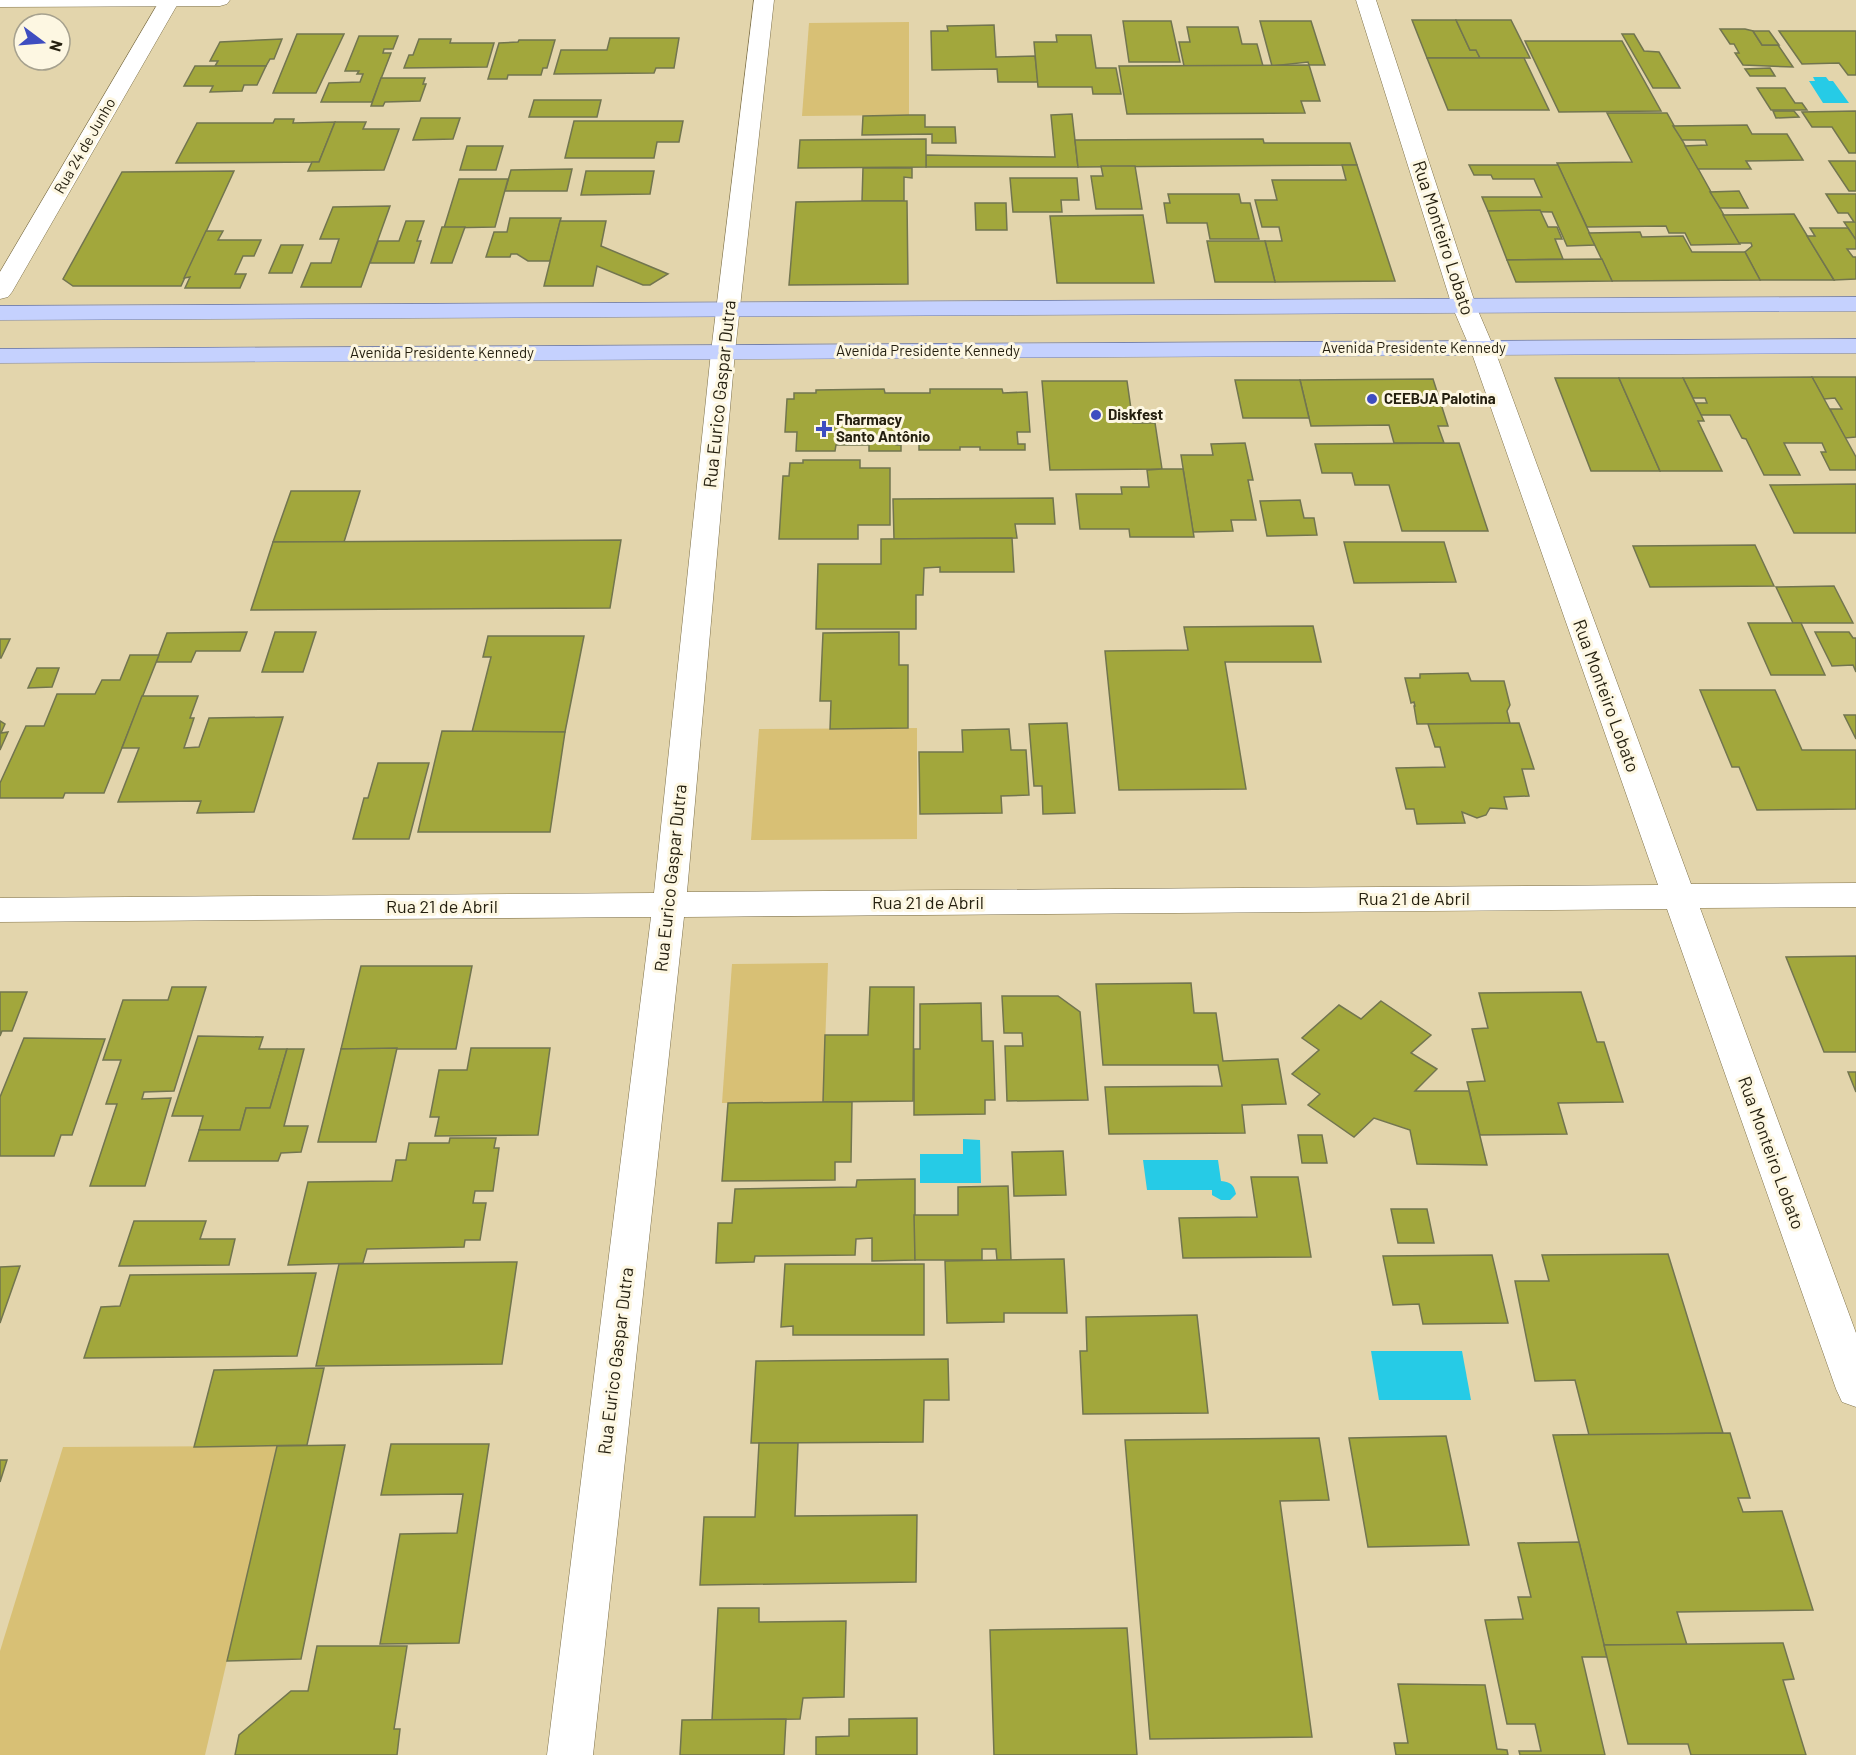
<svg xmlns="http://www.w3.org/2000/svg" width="1856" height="1755" viewBox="0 0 1856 1755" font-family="Barlow,sans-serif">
<rect width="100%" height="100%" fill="#e3d5ac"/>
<!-- green -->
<g fill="#d8c075">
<path d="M909 22V115L802 116 809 23Z"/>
<path d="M917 728V839L751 840 759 729Z"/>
<path d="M828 963 823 1102 722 1103 732 964Z"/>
<path d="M277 1446 205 1755H0V1651L63 1447Z"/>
</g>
<!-- water -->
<g fill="#26cbe6">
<path d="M1813 77H1826L1829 81H1833L1849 103H1823L1809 81H1815Z"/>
<path d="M963 1139 980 1140 981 1183H920V1154H963Z"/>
<path d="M1143 1160H1218L1221 1181C1231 1182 1234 1185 1236 1194L1230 1200H1221L1212 1195V1190H1147Z"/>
<path d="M1371 1351H1462L1471 1400H1379Z"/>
</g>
<!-- building -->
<g fill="#a2a73c" stroke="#72754f" stroke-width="1.5">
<path d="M1412 20H1456L1470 50H1476L1480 58H1427Z"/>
<path d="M1456 20H1511L1530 58H1480L1476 50H1470Z"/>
<path d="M1123 21H1171L1180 62H1129Z"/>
<path d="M1260 21H1311L1325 65H1309L1308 62 1272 66Z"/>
<path d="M994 25 996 57 1035 56 1038 82H998L997 69 932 70 931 31H948L947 26Z"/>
<path d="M1187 27H1238L1242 44H1257L1263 66H1184L1179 42H1190Z"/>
<path d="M1720 29H1745L1753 31 1762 45H1778L1793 67 1743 65 1735 53H1739L1734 44H1730Z"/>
<path d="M1753 31H1769L1779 45H1762Z"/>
<path d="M1779 31H1856V75H1848L1839 63 1802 64Z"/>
<path d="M297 34H344L316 93H273Z"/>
<path d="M1622 34H1634L1644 51 1659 52 1680 88H1653Z"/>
<path d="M1056 35H1091L1096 68H1116L1121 94H1093L1092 87H1038L1034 42H1057Z"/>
<path d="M359 36H398L393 49H384L383 53H391L372 102H321L329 83 360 82 363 74H357L359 71H345Z"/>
<path d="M610 38H679L674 68H656L654 73 554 74 561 50H607Z"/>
<path d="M282 39 274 59H270L266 66H215L218 61H210L220 42Z"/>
<path d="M419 39H451L450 43H494L487 67 404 68 409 55H413Z"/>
<path d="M519 40H555L547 68H543L541 75H508L507 79H488L499 43 518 42Z"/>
<path d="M1525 41H1622L1661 111 1559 112Z"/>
<path d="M1427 58H1524L1549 110H1448Z"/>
<path d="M1309 65 1320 101H1301L1305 113 1127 114 1119 66Z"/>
<path d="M195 66H266L257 85H244L242 91 210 92 213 86H184Z"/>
<path d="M1770 68 1775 76H1750L1745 69Z"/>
<path d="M381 78H425L423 84H426L420 101 385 102 383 106H371Z"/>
<path d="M1757 88H1785L1795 103H1802L1807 110H1771Z"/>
<path d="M534 100H601L597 117H529Z"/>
<path d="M1773 111H1794L1799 117 1776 118Z"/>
<path d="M1856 111V153H1849L1832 127H1812L1802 112Z"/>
<path d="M1607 113H1667L1740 244 1691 245 1685 233H1669L1666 226 1587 227 1557 163 1632 162Z"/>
<path d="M1072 114 1078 167H926V155L1055 157 1051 115Z"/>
<path d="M909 115H925V127H955L956 143H932V134L862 135 863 116Z"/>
<path d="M421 118H460L453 139 413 140Z"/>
<path d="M275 119H294L293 123 335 122 319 162 176 163 197 123H273Z"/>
<path d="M574 121H683L679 142H657L654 158H565Z"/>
<path d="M335 122H366L363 129H399L384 170 308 171 312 162H319Z"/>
<path d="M1747 125 1752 134H1787L1803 160 1746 161 1751 169H1698L1685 146 1707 145 1705 140H1682L1673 126Z"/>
<path d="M926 139V167L798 168 800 140Z"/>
<path d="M1263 139 1264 143H1350L1357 165 1078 167 1075 140Z"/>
<path d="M467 146H503L496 170H460Z"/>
<path d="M1829 161H1856V191H1849Z"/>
<path d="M1342 165H1357L1395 281 1275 282 1265 241H1282L1279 227H1262L1255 200H1277L1272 180H1346Z"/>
<path d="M1469 165H1558L1595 245 1567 246 1552 212 1488 211 1482 197H1542L1534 179H1493L1491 175H1474Z"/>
<path d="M1101 166H1135L1142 209H1096L1091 176H1103Z"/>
<path d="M863 168H912V178L904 177V201H862Z"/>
<path d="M572 169 567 191H505L511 170Z"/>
<path d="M234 171 181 286H73L63 279 122 172Z"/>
<path d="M586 171H654L650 194 581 195Z"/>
<path d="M1010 178H1077L1079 200H1061L1062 212H1013Z"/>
<path d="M459 179H508L495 227 444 228Z"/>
<path d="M1739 191 1748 208H1720L1710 192Z"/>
<path d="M1168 194H1239L1241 203H1250L1259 239H1210L1207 223H1167L1164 203H1170Z"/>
<path d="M1826 194H1856V240L1844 222H1854L1848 213H1838Z"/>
<path d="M862 201H907L908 284 789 285 796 202Z"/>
<path d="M975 203H1006L1007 230H976Z"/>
<path d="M390 206 361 287H301L311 263H331L339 239H320L333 207Z"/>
<path d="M1540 210 1548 227H1557L1562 239H1555L1563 259 1507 260 1488 211Z"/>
<path d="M1794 214 1820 257 1834 280H1760L1745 252 1752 246 1751 243H1739L1723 215Z"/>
<path d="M1143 215 1154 283H1057L1050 216Z"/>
<path d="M510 218H561L550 261H528L517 254H511L510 257H486L494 232H507Z"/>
<path d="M406 221H424L417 241H421L414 263H370L378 241H399Z"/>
<path d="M560 221H606L601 246 668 274 650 285H643L597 266 593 286H544Z"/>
<path d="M442 227H465L452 263H431Z"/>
<path d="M1810 228H1848L1856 240V249H1847L1853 257H1856V279L1834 280 1807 236H1815Z"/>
<path d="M206 231H223L218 240H261L254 256H243L235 274H246L240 288H185L190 277 184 278Z"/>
<path d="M1640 232 1642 237 1683 236 1692 252H1745L1760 280 1612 281 1589 233Z"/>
<path d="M1207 241H1265L1275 282H1215Z"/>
<path d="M281 245H303L292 273H269Z"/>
<path d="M1602 259 1612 281 1516 282 1507 260Z"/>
<path d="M1812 377H1856V437L1845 438 1830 409H1842L1835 398 1824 399Z"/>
<path d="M1812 377 1856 457V470H1830L1821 452H1826L1822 443H1784L1800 475H1764L1746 439 1742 438 1730 415H1701L1695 403H1707L1705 398H1693L1683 378Z"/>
<path d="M1555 378H1619L1660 471H1591Z"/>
<path d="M1619 378H1683L1704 421H1698L1722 471H1660Z"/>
<path d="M1433 379 1448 426H1438L1444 443H1394L1389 425 1311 426 1300 380Z"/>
<path d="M1235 380H1300L1309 418H1243Z"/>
<path d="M1042 381H1127L1133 423H1155L1162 469 1050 470Z"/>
<path d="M884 389 885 393H930V389H1002L1003 393 1027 392 1030 432H1017L1018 444H1025V450H980V447H960V450H919V432H896V445H901V451H869V445H836L835 451H796L797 432H785L787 399H794V393H816V390Z"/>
<path d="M1245 443 1253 480H1248L1256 520H1231L1233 531 1193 532 1181 455H1213L1211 444Z"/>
<path d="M1459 443 1488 531H1402L1389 485H1355L1352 473H1322L1315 444Z"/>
<path d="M803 460H860V468H890V525H858V539H779L783 476H789L790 463H803Z"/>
<path d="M1162 469H1183L1194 537H1130L1129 529H1080L1076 494H1122L1121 487H1149L1147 470Z"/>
<path d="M1856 484V533H1794L1770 485Z"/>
<path d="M291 491H360L344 542H273Z"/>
<path d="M1053 498 1055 524H1015L1017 538 894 539 893 499Z"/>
<path d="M1300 500 1304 518H1314L1317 535 1267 536 1260 501Z"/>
<path d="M1012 538 1014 572H940V567L924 568 923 595H916V629H816L818 564H881V539Z"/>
<path d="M621 540 610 608 251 610 273 542Z"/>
<path d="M1344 542H1444L1456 582 1354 583Z"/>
<path d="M1755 545 1774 586 1650 587 1633 546Z"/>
<path d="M1834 586 1853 623H1793L1776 587Z"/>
<path d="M1748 623H1801L1825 675H1771Z"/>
<path d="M1313 626 1321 662H1225L1246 789 1119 790 1105 651 1188 650 1184 627Z"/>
<path d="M247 632 240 651H196L191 662H156L167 633Z"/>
<path d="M275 632H316L303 672H262Z"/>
<path d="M899 632V665H908V728L830 729 831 701H820L823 633Z"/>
<path d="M1815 632H1849L1853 638H1856V672L1853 665 1832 666Z"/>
<path d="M488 636H584L565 732H472L491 657H483Z"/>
<path d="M0 639H10L1 658H0Z"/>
<path d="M130 655H159L104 793H65L63 798H0V783L26 726H44L57 694H95L102 680H120Z"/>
<path d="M37 668H59L52 687 28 688Z"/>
<path d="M1468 673 1471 681H1504L1510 705 1507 711 1510 723 1417 724 1414 706H1415L1414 702 1411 703 1405 678H1420V674Z"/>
<path d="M1700 690H1775L1802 750H1856V809L1757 810 1739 767H1732Z"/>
<path d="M142 696H198L190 718H194L184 748 199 747 209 718 283 717 254 812 197 813 201 801 118 802 139 748H122Z"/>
<path d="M1844 715H1856V739Z"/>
<path d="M0 721 5 724 1 733 8 732 0 750Z"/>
<path d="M1067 723 1075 813 1043 814 1042 786H1034L1029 724Z"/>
<path d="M1519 723 1534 769H1522L1529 796 1504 797 1507 809 1490 808 1486 815 1477 818 1462 812 1465 823 1417 824 1414 809H1406L1396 768 1445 767 1440 747H1435L1428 724Z"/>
<path d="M1009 729 1011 750H1026L1029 795 1001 796 1002 813 920 814 919 752H963L962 730Z"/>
<path d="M442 731 565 732 550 832H418Z"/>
<path d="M378 763H429L409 839H353L364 798H368Z"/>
<path d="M1856 956V1052H1824L1786 957Z"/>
<path d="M361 966H472L456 1049H341Z"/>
<path d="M1191 983 1194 1013H1216L1223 1061 1278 1059 1286 1104 1242 1105 1245 1133 1109 1134 1105 1087 1222 1086 1218 1065H1103L1096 984Z"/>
<path d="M172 987H206L174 1091 144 1092 142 1099 171 1098 145 1186H90L117 1104H106L121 1060H103L123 1000H168Z"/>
<path d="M870 987H914L913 1101 823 1102 825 1035H868Z"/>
<path d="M0 992H27L12 1031H2L0 1036Z"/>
<path d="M1581 992 1597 1042H1604L1623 1102 1558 1103 1567 1134 1480 1135 1467 1082 1485 1081 1472 1029 1488 1028 1479 993Z"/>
<path d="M1002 996H1058L1080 1012 1088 1100 1007 1101 1005 1046H1023L1022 1033H1004Z"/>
<path d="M1381 1001 1431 1035 1411 1053 1437 1069 1415 1091H1469L1487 1165 1417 1164 1410 1130 1374 1118 1354 1137 1308 1105 1320 1094 1292 1074 1319 1050 1302 1038 1339 1005 1361 1019Z"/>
<path d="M981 1003 982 1041H993L995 1100H985V1114L914 1115V1049H920V1004Z"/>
<path d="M198 1036 263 1037 259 1049H287L270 1108H246L240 1130H199L203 1116H172Z"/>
<path d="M24 1038 105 1039 72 1135H61L54 1156H0V1097Z"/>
<path d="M397 1048 376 1142H318L341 1049Z"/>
<path d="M471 1048H550L538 1135 435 1136 439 1117H430L439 1070H467Z"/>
<path d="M287 1049H304L284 1126H308L301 1152 281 1153 278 1161H189L199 1130H240L246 1108H270Z"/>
<path d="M1848 1072H1856V1092Z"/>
<path d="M823 1102H852L851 1162H835V1180L722 1181 728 1103Z"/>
<path d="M1298 1135H1322L1327 1163H1302Z"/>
<path d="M450 1138H496L494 1148H499L493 1191H475L473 1203H486L480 1240H465L464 1247 367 1249 363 1263 288 1265 308 1182 392 1181 396 1160H406L409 1143H449Z"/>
<path d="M1063 1151 1066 1195 1014 1196 1012 1152Z"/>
<path d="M1251 1177H1298L1311 1257 1183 1258 1179 1218 1257 1217Z"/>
<path d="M915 1179V1260L872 1261V1238L856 1239 855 1255 755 1256 754 1262 716 1263 718 1223H732L735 1189 856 1187 857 1180Z"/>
<path d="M1008 1186 1011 1260H997L996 1249H982V1260H915L914 1215H958V1187Z"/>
<path d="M1391 1209H1427L1434 1243H1398Z"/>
<path d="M134 1221H206L200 1239H235L229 1265 119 1266Z"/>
<path d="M1668 1254 1723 1433 1589 1435 1575 1380 1535 1381 1515 1281H1549L1542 1255Z"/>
<path d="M1492 1255 1508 1323 1423 1324 1419 1304 1393 1305 1383 1256Z"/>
<path d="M1064 1259 1067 1313H1004V1322L947 1323 945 1261Z"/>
<path d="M517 1262 502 1364 316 1366 339 1264Z"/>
<path d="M785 1264H924V1335H793V1326L781 1327Z"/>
<path d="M20 1266 0 1323V1267Z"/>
<path d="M316 1273 297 1356 84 1358 101 1307 120 1306 130 1275Z"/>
<path d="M1197 1315 1208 1413 1083 1414 1080 1351H1087L1086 1317Z"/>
<path d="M948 1359 949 1400H924L923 1442 751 1443 756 1361Z"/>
<path d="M324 1368 307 1445 194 1447 214 1370Z"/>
<path d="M1730 1433 1750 1498H1738L1743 1512 1782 1511 1813 1610 1677 1612 1687 1645H1604L1553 1435Z"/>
<path d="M1446 1436 1469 1545 1368 1547 1349 1438Z"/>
<path d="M1319 1438 1329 1500 1280 1501 1312 1737 1150 1739 1125 1440Z"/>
<path d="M759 1443H798L795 1516 917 1515 916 1582 700 1585 704 1517H755Z"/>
<path d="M391 1444H489L459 1643 380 1644 400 1534 457 1533 463 1494 381 1495Z"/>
<path d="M345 1445 301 1659 227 1661 277 1446Z"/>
<path d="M0 1460H7L0 1482Z"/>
<path d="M1579 1542 1607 1657H1582L1605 1755H1520L1519 1751H1541L1535 1724H1507L1485 1620 1523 1619 1518 1597H1531L1518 1543Z"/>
<path d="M718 1608H759V1622L846 1621 844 1697 803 1698 800 1719 712 1720Z"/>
<path d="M1127 1628 1137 1755H994L990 1630Z"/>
<path d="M1783 1643 1794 1679 1783 1680 1806 1755H1691L1688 1744H1628L1604 1645Z"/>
<path d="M317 1646H407L394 1729H400L397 1755H235L239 1735 291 1691H308Z"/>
<path d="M1398 1684 1485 1685 1497 1749 1507 1750 1508 1755H1396L1394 1743H1408Z"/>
<path d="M917 1718V1755H816V1737L849 1736V1719Z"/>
<path d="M786 1719 784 1755H680L682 1720Z"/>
</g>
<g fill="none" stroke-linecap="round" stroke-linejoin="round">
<!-- minor casing -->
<g stroke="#7e714b" stroke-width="1">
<g id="minor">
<path d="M0 0H230L227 4 220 6 0 7Z"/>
<path d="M754 0H774L735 352 687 892 1658 885 1470 348 1452 306 1356 0H1376L1476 306 1494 348 1691 884 1856 883V907L1700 908 1856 1333V1407L1842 1402 1836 1389 1667 909 684 917 593 1755H547L651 917 0 922V898L654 893 711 352Z"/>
</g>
</g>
<!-- tertiary casing -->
<g stroke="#7e714b" stroke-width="1">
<path id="tertiary" d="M160 0H180L12 292 8 297 0 299V272Z"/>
</g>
<!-- primary casing -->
<g stroke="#737faa" stroke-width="1">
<g id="primary">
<path d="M1856 297V311L0 320V306Z"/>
<path d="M1856 339V353L0 363V349Z"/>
</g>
</g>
<!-- minor -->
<use href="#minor" fill="#fff" fill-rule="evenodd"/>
<!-- tertiary -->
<use href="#tertiary" fill="#fff" fill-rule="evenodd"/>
<!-- primary -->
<use href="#primary" fill="#c5d1fe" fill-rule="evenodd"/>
</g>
<!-- markers -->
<g fill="#3e4dc0" stroke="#fdf7e2" stroke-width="2">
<circle cx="1372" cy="399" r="6"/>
<circle cx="1096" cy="415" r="6"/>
<path d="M821 420h6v6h6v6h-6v6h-6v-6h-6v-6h6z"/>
</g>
<g text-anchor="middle" stroke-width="6" stroke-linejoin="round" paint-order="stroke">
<!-- far-street labels -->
<g font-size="15" fill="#241f0f" stroke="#fdf7e2">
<text transform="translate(85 146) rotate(-60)" y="5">Rua 24 de Junho</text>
<text x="1414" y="353">Avenida Presidente Kennedy</text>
<text x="928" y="356">Avenida Presidente Kennedy</text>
<text x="442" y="358">Avenida Presidente Kennedy</text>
</g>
<!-- far-poi labels -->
<g font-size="15" font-weight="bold" fill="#241f0f" stroke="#fdf7e2" text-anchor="start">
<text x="1384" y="404">CEEBJA Palotina</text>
<text x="1108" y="420">Diskfest</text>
<text x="836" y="425">Fharmacy<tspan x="836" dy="17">Santo Antônio</tspan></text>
</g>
<!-- street labels -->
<g font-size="18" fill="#241f0f" stroke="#fdf7e2">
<text transform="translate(1443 238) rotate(72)" y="6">Rua Monteiro Lobato</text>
<text transform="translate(720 394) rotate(-84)" y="6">Rua Eurico Gaspar Dutra</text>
<text transform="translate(1606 696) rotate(70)" y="6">Rua Monteiro Lobato</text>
<text transform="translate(671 878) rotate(-84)" y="6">Rua Eurico Gaspar Dutra</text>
<text x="1414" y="905">Rua 21 de Abril</text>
<text x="928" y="909">Rua 21 de Abril</text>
<text x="442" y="913">Rua 21 de Abril</text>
<text transform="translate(1771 1153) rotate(70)" y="6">Rua Monteiro Lobato</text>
<text transform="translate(616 1361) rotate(-83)" y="6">Rua Eurico Gaspar Dutra</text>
</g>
</g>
<!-- north arrow -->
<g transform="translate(42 42) rotate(106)"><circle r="28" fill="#fdf7e2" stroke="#a6a18e" stroke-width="1.5"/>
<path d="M0-4.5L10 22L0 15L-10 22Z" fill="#3e4dc0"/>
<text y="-9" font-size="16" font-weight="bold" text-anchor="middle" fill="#241f0f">N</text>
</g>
</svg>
